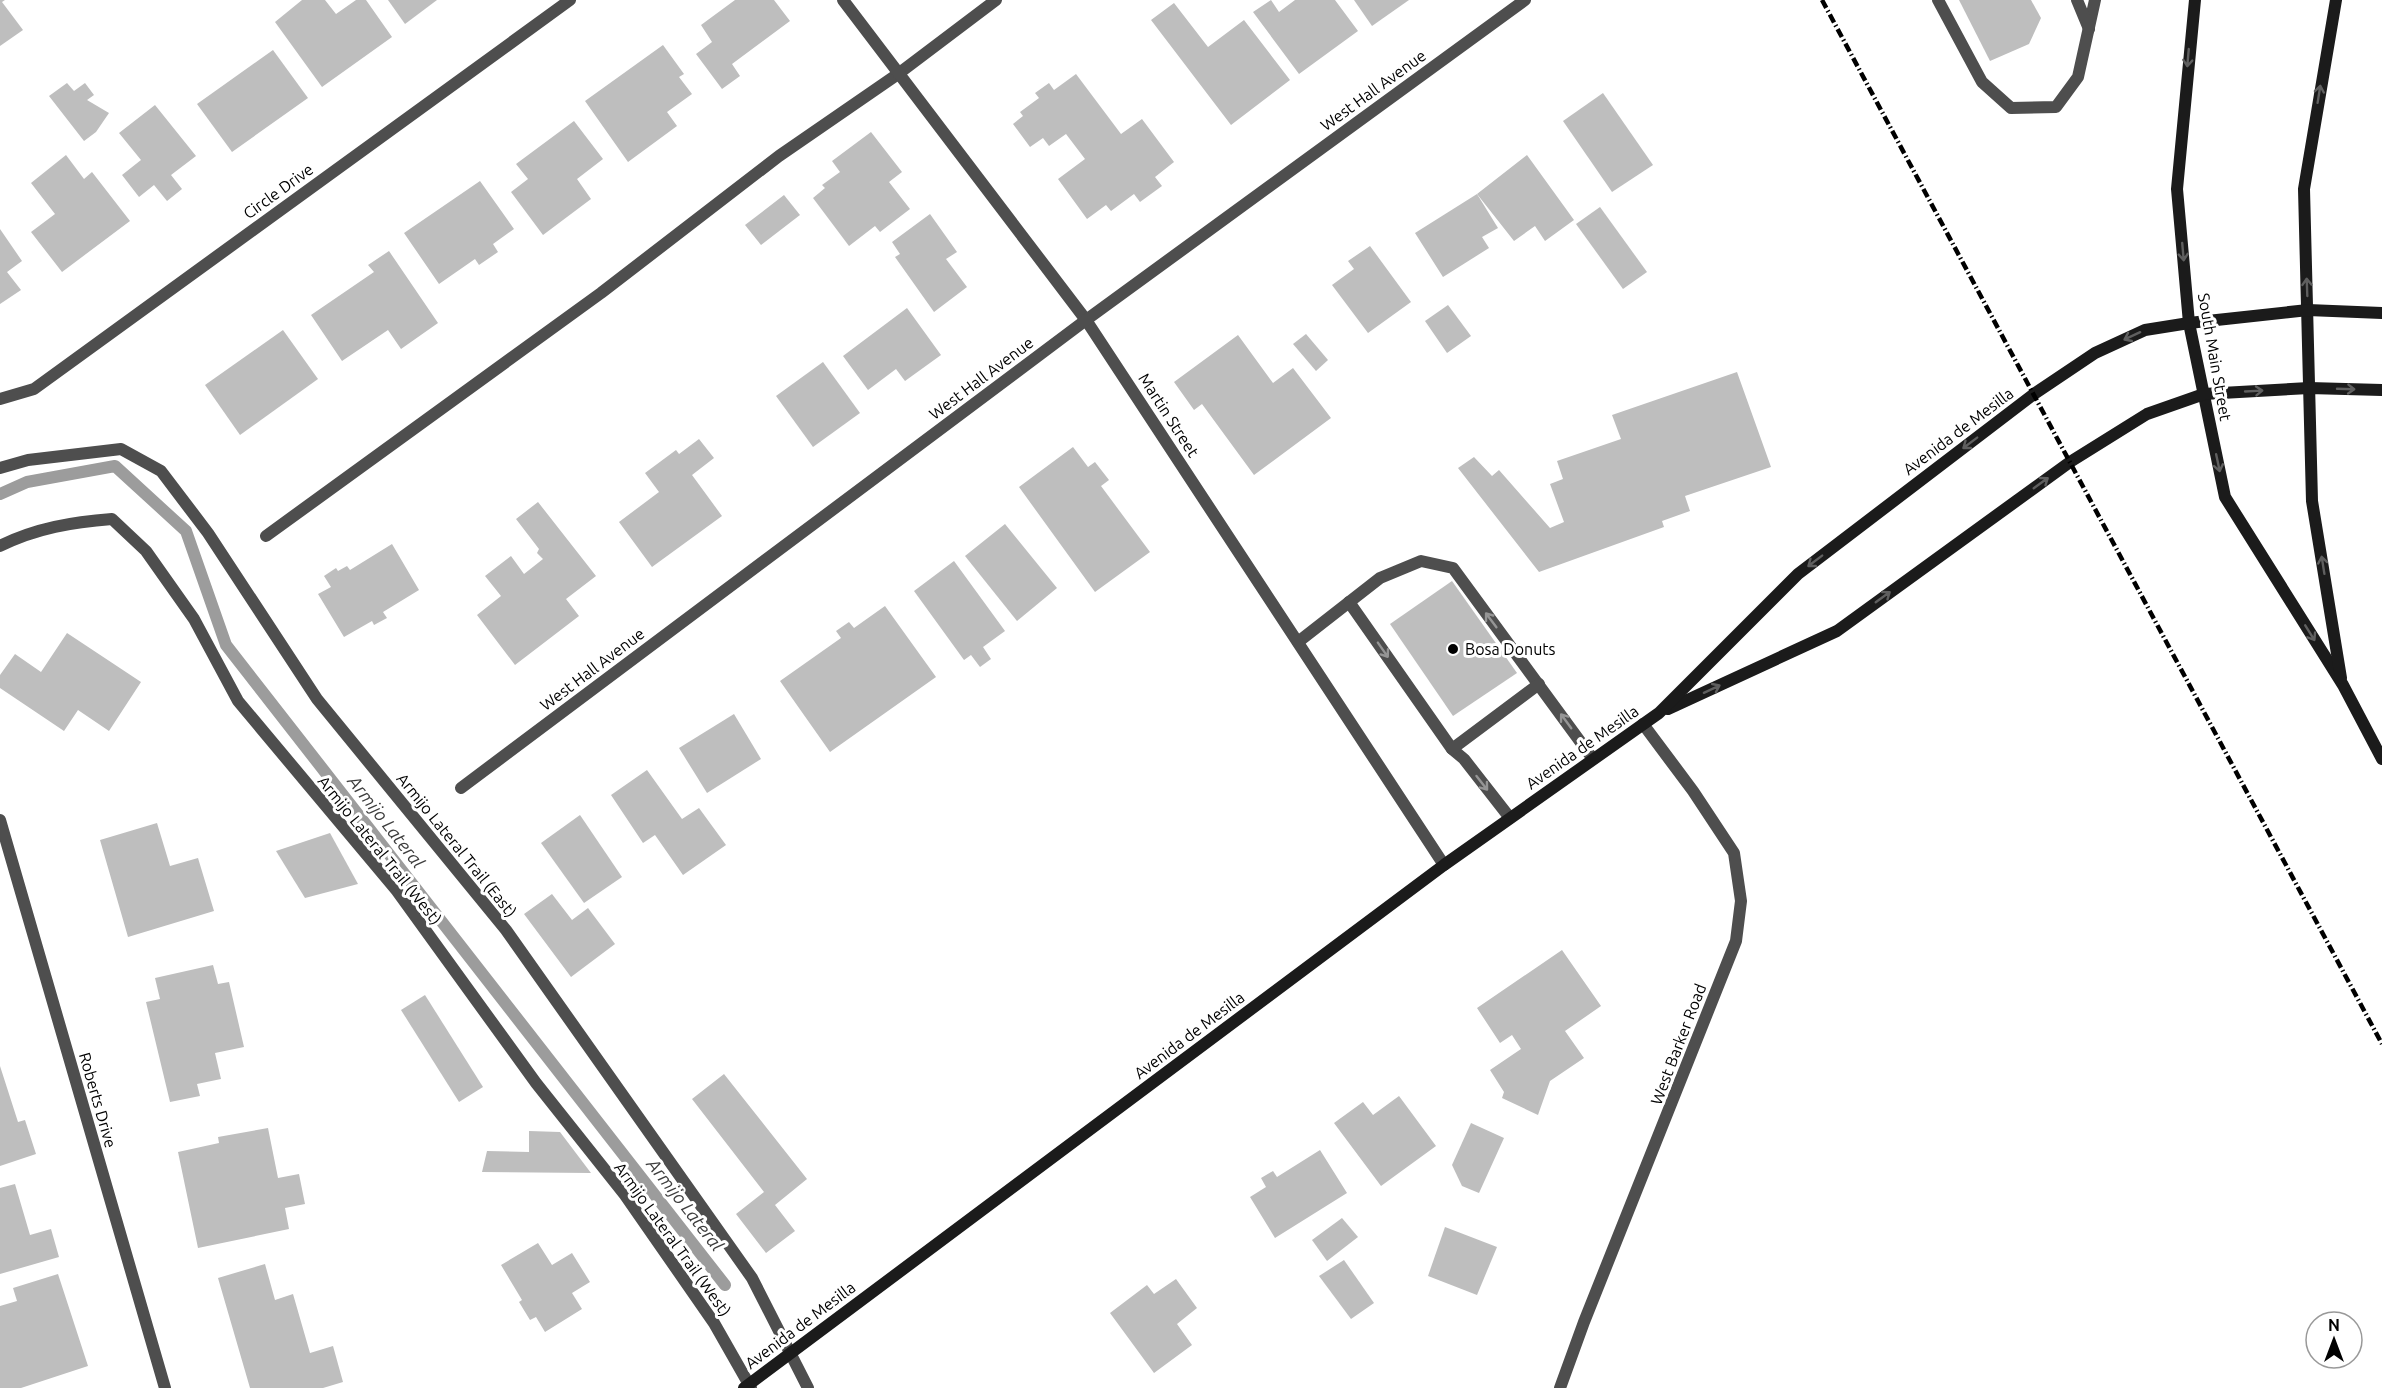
<svg xmlns="http://www.w3.org/2000/svg" width="2382" height="1388" viewBox="0 0 2382 1388" font-family="Ubuntu,sans-serif">
<rect width="100%" height="100%" fill="#fff"/>
<g fill="none" stroke-linecap="round" stroke-linejoin="round">
<!-- stream -->
<path stroke="#9c9c9c" stroke-width="12" d="M0 494 27 482 115 466 186 531 226 645 725 1285"/>
</g>
<!-- building -->
<g fill="#bebebe">
<path d="M0 0H5L2 2 23 30 0 46Z"/>
<path d="M302 0H325L336 14 356 0H366L392 37 322 87 275 22Z"/>
<path d="M388 0H437L405 24Z"/>
<path d="M735 0H774L790 21 732 64 740 76 722 89 696 54 712 42 701 25Z"/>
<path d="M1271 0 1279 12 1295 0H1335L1358 31 1299 74 1253 12Z"/>
<path d="M1354 0H1409L1372 26Z"/>
<path d="M1959 0H2031L2041 18 2029 44 1990 61Z"/>
<path d="M1174 3 1208 47 1244 20 1290 80 1231 125 1151 20Z"/>
<path d="M663 45 684 74 679 77 692 94 667 112 677 126 628 162 585 101Z"/>
<path d="M273 50 308 98 232 152 197 104Z"/>
<path d="M1076 74 1121 134 1142 119 1174 162 1155 177 1162 186 1140 202 1134 194 1111 211 1106 205 1087 219 1058 179 1085 159 1066 134 1049 146 1043 138 1030 147 1013 124 1023 116 1020 112 1039 98 1035 93 1049 83 1054 90Z"/>
<path d="M67 83 74 91 85 83 94 95 87 100 109 113 96 132 84 141 49 96Z"/>
<path d="M1603 93 1653 165 1612 192 1563 121Z"/>
<path d="M155 105 196 156 171 175 182 189 167 201 154 185 139 197 122 175 141 160 119 133Z"/>
<path d="M574 121 603 159 577 179 591 199 543 235 511 192 528 179 516 164Z"/>
<path d="M871 132 902 172 889 182 910 209 880 232 875 226 849 246 813 198 825 188 822 185 840 172 832 161Z"/>
<path d="M66 155 84 179 92 172 130 221 62 272 31 232 55 214 31 183Z"/>
<path d="M1527 155 1574 220 1545 241 1535 226 1514 241 1477 194Z"/>
<path d="M480 181 514 229 493 244 498 252 479 265 475 259 439 284 404 233Z"/>
<path d="M1477 194 1498 228 1482 237 1489 248 1443 277 1415 233Z"/>
<path d="M784 195 800 215 761 245 745 225Z"/>
<path d="M1600 207 1647 272 1623 289 1576 224Z"/>
<path d="M930 214 957 252 946 259 967 287 934 312 895 257 900 254 892 242Z"/>
<path d="M0 229 22 261 7 272 21 290 0 304Z"/>
<path d="M1370 246 1411 302 1368 333 1332 285 1354 269 1348 261Z"/>
<path d="M389 251 438 323 401 349 388 330 342 361 311 315 374 272 368 265Z"/>
<path d="M1448 305 1471 336 1447 353 1425 321Z"/>
<path d="M907 308 941 355 905 381 896 369 868 390 843 356Z"/>
<path d="M283 330 318 379 240 435 205 385Z"/>
<path d="M1306 334 1328 360 1316 371 1293 344Z"/>
<path d="M1238 335 1273 383 1293 368 1331 418 1254 475 1202 404 1194 410 1174 382Z"/>
<path d="M823 362 860 413 813 447 776 396Z"/>
<path d="M1737 372 1771 467 1685 496 1690 511 1662 521 1664 527 1539 572 1458 468 1474 457 1492 476 1499 470 1550 528 1564 522 1550 484 1563 479 1557 461 1621 439 1612 415Z"/>
<path d="M699 439 714 458 692 475 722 516 652 567 619 522 659 492 645 473 676 450 679 454Z"/>
<path d="M1073 447 1088 467 1095 462 1109 480 1101 486 1150 552 1095 592 1019 487Z"/>
<path d="M538 502 596 576 566 599 579 616 515 665 477 615 501 596 485 576 511 556 524 574 543 559 537 553 539 549 516 519Z"/>
<path d="M1005 524 1057 588 1017 621 965 556Z"/>
<path d="M392 544 419 590 383 612 387 618 374 625 372 621 344 637 318 594 331 587 324 576 336 568 338 571 347 566 350 570Z"/>
<path d="M954 561 1005 631 983 647 991 659 980 667 971 655 964 660 914 591Z"/>
<path d="M1452 581 1517 673 1453 716 1390 624Z"/>
<path d="M885 606 936 677 830 752 780 681 841 638 836 631 849 622 854 628Z"/>
<path d="M67 633 141 682 109 731 78 710 64 731 0 688V675L15 654 41 672Z"/>
<path d="M734 714 761 759 707 793 679 748Z"/>
<path d="M647 770 682 819 699 808 726 845 683 875 655 835 643 843 611 795Z"/>
<path d="M580 815 622 877 584 903 541 843Z"/>
<path d="M157 823 170 866 198 858 214 911 128 937 100 840Z"/>
<path d="M330 833 358 884 305 898 276 851Z"/>
<path d="M552 894 572 920 588 908 615 944 571 977 524 914Z"/>
<path d="M1562 950 1601 1006 1565 1031 1584 1058 1550 1081 1538 1115 1502 1098 1504 1092 1490 1070 1521 1049 1512 1035 1500 1043 1477 1008Z"/>
<path d="M213 965 218 984 229 982 244 1047 215 1053 221 1079 197 1084 200 1096 170 1102 146 1002 160 999 155 978Z"/>
<path d="M425 995 483 1087 459 1102 401 1010Z"/>
<path d="M0 1066 18 1122 25 1120 36 1154 0 1166Z"/>
<path d="M724 1074 807 1179 775 1205 795 1231 766 1253 736 1214 764 1192 692 1099Z"/>
<path d="M1399 1096 1436 1146 1381 1186 1334 1123 1363 1102 1373 1115Z"/>
<path d="M1471 1123 1504 1138 1479 1193 1462 1186 1452 1165Z"/>
<path d="M268 1128 278 1178 299 1174 305 1204 285 1208 289 1229 198 1248 178 1152 219 1143 218 1137Z"/>
<path d="M529 1131 560 1132 591 1173 482 1172 487 1151 529 1152Z"/>
<path d="M1320 1150 1347 1193 1275 1238 1250 1197 1266 1187 1261 1178 1273 1171 1277 1177Z"/>
<path d="M15 1184 30 1235 51 1229 59 1257 0 1274V1188Z"/>
<path d="M1342 1218 1358 1237 1327 1261 1312 1240Z"/>
<path d="M1445 1227 1497 1247 1477 1295 1428 1276Z"/>
<path d="M538 1243 552 1265 572 1253 590 1282 572 1293 582 1309 545 1332 536 1317 530 1320 519 1302 522 1300 501 1265Z"/>
<path d="M1344 1260 1374 1303 1351 1319 1319 1276Z"/>
<path d="M265 1264 275 1300 293 1294 310 1353 333 1346 343 1382 323 1388H250L218 1278Z"/>
<path d="M58 1274 88 1366 21 1388H0V1306L17 1301 13 1288Z"/>
<path d="M1176 1279 1197 1308 1177 1324 1192 1345 1154 1373 1110 1313 1147 1285 1154 1294Z"/>
</g>
<g fill="none" stroke-linecap="round" stroke-linejoin="round">
<!-- lane -->
<g stroke="#4e4e4e" stroke-width="12">
<path d="M1938 0 1982 82 2011 108 2056 107 2078 77 2095 0"/>
<path d="M2077 0 2089 29"/>
<path d="M0 468 28 460 121 449 161 471 208 533 317 699 506 930 752 1278 808 1388"/>
<path d="M266 536 601 293 779 156 898 74 996 0"/>
<path d="M0 546C36 528 73 522 112 519L146 551 194 619 238 701 397 891 536 1083 625 1195 714 1323 751 1388"/>
<path d="M1349 602 1452 749 1464 759 1510 818"/>
<path d="M1298 642 1380 578 1421 561 1453 568 1593 759"/>
<path d="M1452 749 1539 684"/>
</g>
<!-- street -->
<g stroke="#4e4e4e" stroke-width="12">
<path d="M843 0 1086 320 1444 865"/>
<path d="M0 399 34 389 570 0"/>
<path d="M461 788 1086 320 1525 0"/>
<path d="M0 820 165 1388"/>
<path d="M1560 1388 1584 1322 1736 941 1741 901 1734 853 1693 791 1643 724"/>
</g>
<!-- secondary -->
<g stroke="#1b1b1b" stroke-width="12">
<path d="M2195 0 2177 189 2189 323 2225 497 2343 685 2382 759"/>
<path d="M2336 0 2304 189 2312 501 2341 678"/>
<path d="M1668 709 1837 631 2070 462 2147 414 2204 394 2309 388 2382 390"/>
<path d="M744 1388 1444 865 1659 713 1798 574 2034 394 2095 353 2145 330 2189 323 2308 310 2382 313"/>
</g>
<!-- rail -->
<path stroke="#000" stroke-width="4.5" stroke-dasharray="9 3 1.5 3" stroke-linecap="butt" d="M1822 0 2382 1044"/>
</g>
<!-- one-way arrows -->
<defs><path id="oneway-shaft" d="M-6 0H5M1.5-3L5.5 0L1.5 3" fill="none" stroke-width="1.6" stroke-linecap="round" stroke-linejoin="round" transform="scale(1.5)"/></defs>
<g stroke="#5f5f5f">
<use href="#oneway-shaft" transform="translate(2188 58) rotate(95)"/>
<use href="#oneway-shaft" transform="translate(2319 94) rotate(-81)"/>
<use href="#oneway-shaft" transform="translate(2183 252) rotate(85)"/>
<use href="#oneway-shaft" transform="translate(2307 287) rotate(-92)"/>
<use href="#oneway-shaft" transform="translate(2132 336) rotate(155)"/>
<use href="#oneway-shaft" transform="translate(2346 389) rotate(2)"/>
<use href="#oneway-shaft" transform="translate(2254 391) rotate(-3)"/>
<use href="#oneway-shaft" transform="translate(1970 443) rotate(143)"/>
<use href="#oneway-shaft" transform="translate(2218 463) rotate(78)"/>
<use href="#oneway-shaft" transform="translate(2041 483) rotate(-36)"/>
<use href="#oneway-shaft" transform="translate(1815 561) rotate(143)"/>
<use href="#oneway-shaft" transform="translate(2323 565) rotate(-99)"/>
<use href="#oneway-shaft" transform="translate(1883 597) rotate(-36)"/>
<use href="#oneway-shaft" transform="translate(2310 633) rotate(58)"/>
<use href="#oneway-shaft" transform="translate(1712 689) rotate(-25)"/>
</g>
<g stroke="#959595">
<use href="#oneway-shaft" transform="translate(1491 620) rotate(-127)"/>
<use href="#oneway-shaft" transform="translate(1383 650) rotate(55)"/>
<use href="#oneway-shaft" transform="translate(1566 721) rotate(-126)"/>
<use href="#oneway-shaft" transform="translate(1482 783) rotate(52)"/>
</g>
<!-- markers -->
<circle fill="#000" stroke="#fff" stroke-width="2" cx="1453" cy="649" r="6"/>
<g text-anchor="middle" stroke-width="6" stroke-linejoin="round" paint-order="stroke">
<!-- street labels -->
<g font-size="16" fill="#000" stroke="#fff">
<text transform="translate(1373 90) rotate(-36)" y="6">West Hall Avenue</text>
<text transform="translate(278 191) rotate(-36)" y="6">Circle Drive</text>
<text transform="translate(2215 357) rotate(80)" y="6">South Main Street</text>
<text transform="translate(981 378) rotate(-37)" y="6">West Hall Avenue</text>
<text transform="translate(1169 415) rotate(57)" y="6">Martin Street</text>
<text transform="translate(1958 431) rotate(-37)" y="6">Avenida de Mesilla</text>
<text transform="translate(592 669) rotate(-37)" y="6">West Hall Avenue</text>
<text transform="translate(1582 747) rotate(-35)" y="6">Avenida de Mesilla</text>
<text transform="translate(457 845) rotate(51)" y="6">Armijo Lateral Trail (East)</text>
<text transform="translate(380 850) rotate(51)" y="6">Armijo Lateral Trail (West)</text>
<text transform="translate(1189 1035) rotate(-37)" y="6">Avenida de Mesilla</text>
<text transform="translate(1678 1044) rotate(-69)" y="6">West Barker Road</text>
<text transform="translate(98 1100) rotate(74)" y="6">Roberts Drive</text>
<text transform="translate(673 1239) rotate(54)" y="6">Armijo Lateral Trail (West)</text>
<text transform="translate(800 1325) rotate(-37)" y="6">Avenida de Mesilla</text>
</g>
<!-- poi labels -->
<g font-size="16" fill="#000" stroke="#fff" text-anchor="start">
<text x="1465" y="655">Bosa Donuts</text>
</g>
<!-- water labels -->
<g font-size="18" font-style="italic" fill="#3d3d3d" stroke="#fff">
<text transform="translate(386 822) rotate(52)" y="6">Armijo Lateral</text>
<text transform="translate(685 1205) rotate(52)" y="6">Armijo Lateral</text>
</g>
</g>
<!-- north arrow -->
<g transform="translate(2334 1340)"><circle r="28" fill="#ffffff" stroke="#999999" stroke-width="1.5"/>
<path d="M0-4.5L10 22L0 15L-10 22Z" fill="#000000"/>
<text y="-9" font-size="16" font-weight="bold" text-anchor="middle" fill="#000000">N</text>
</g>
</svg>
